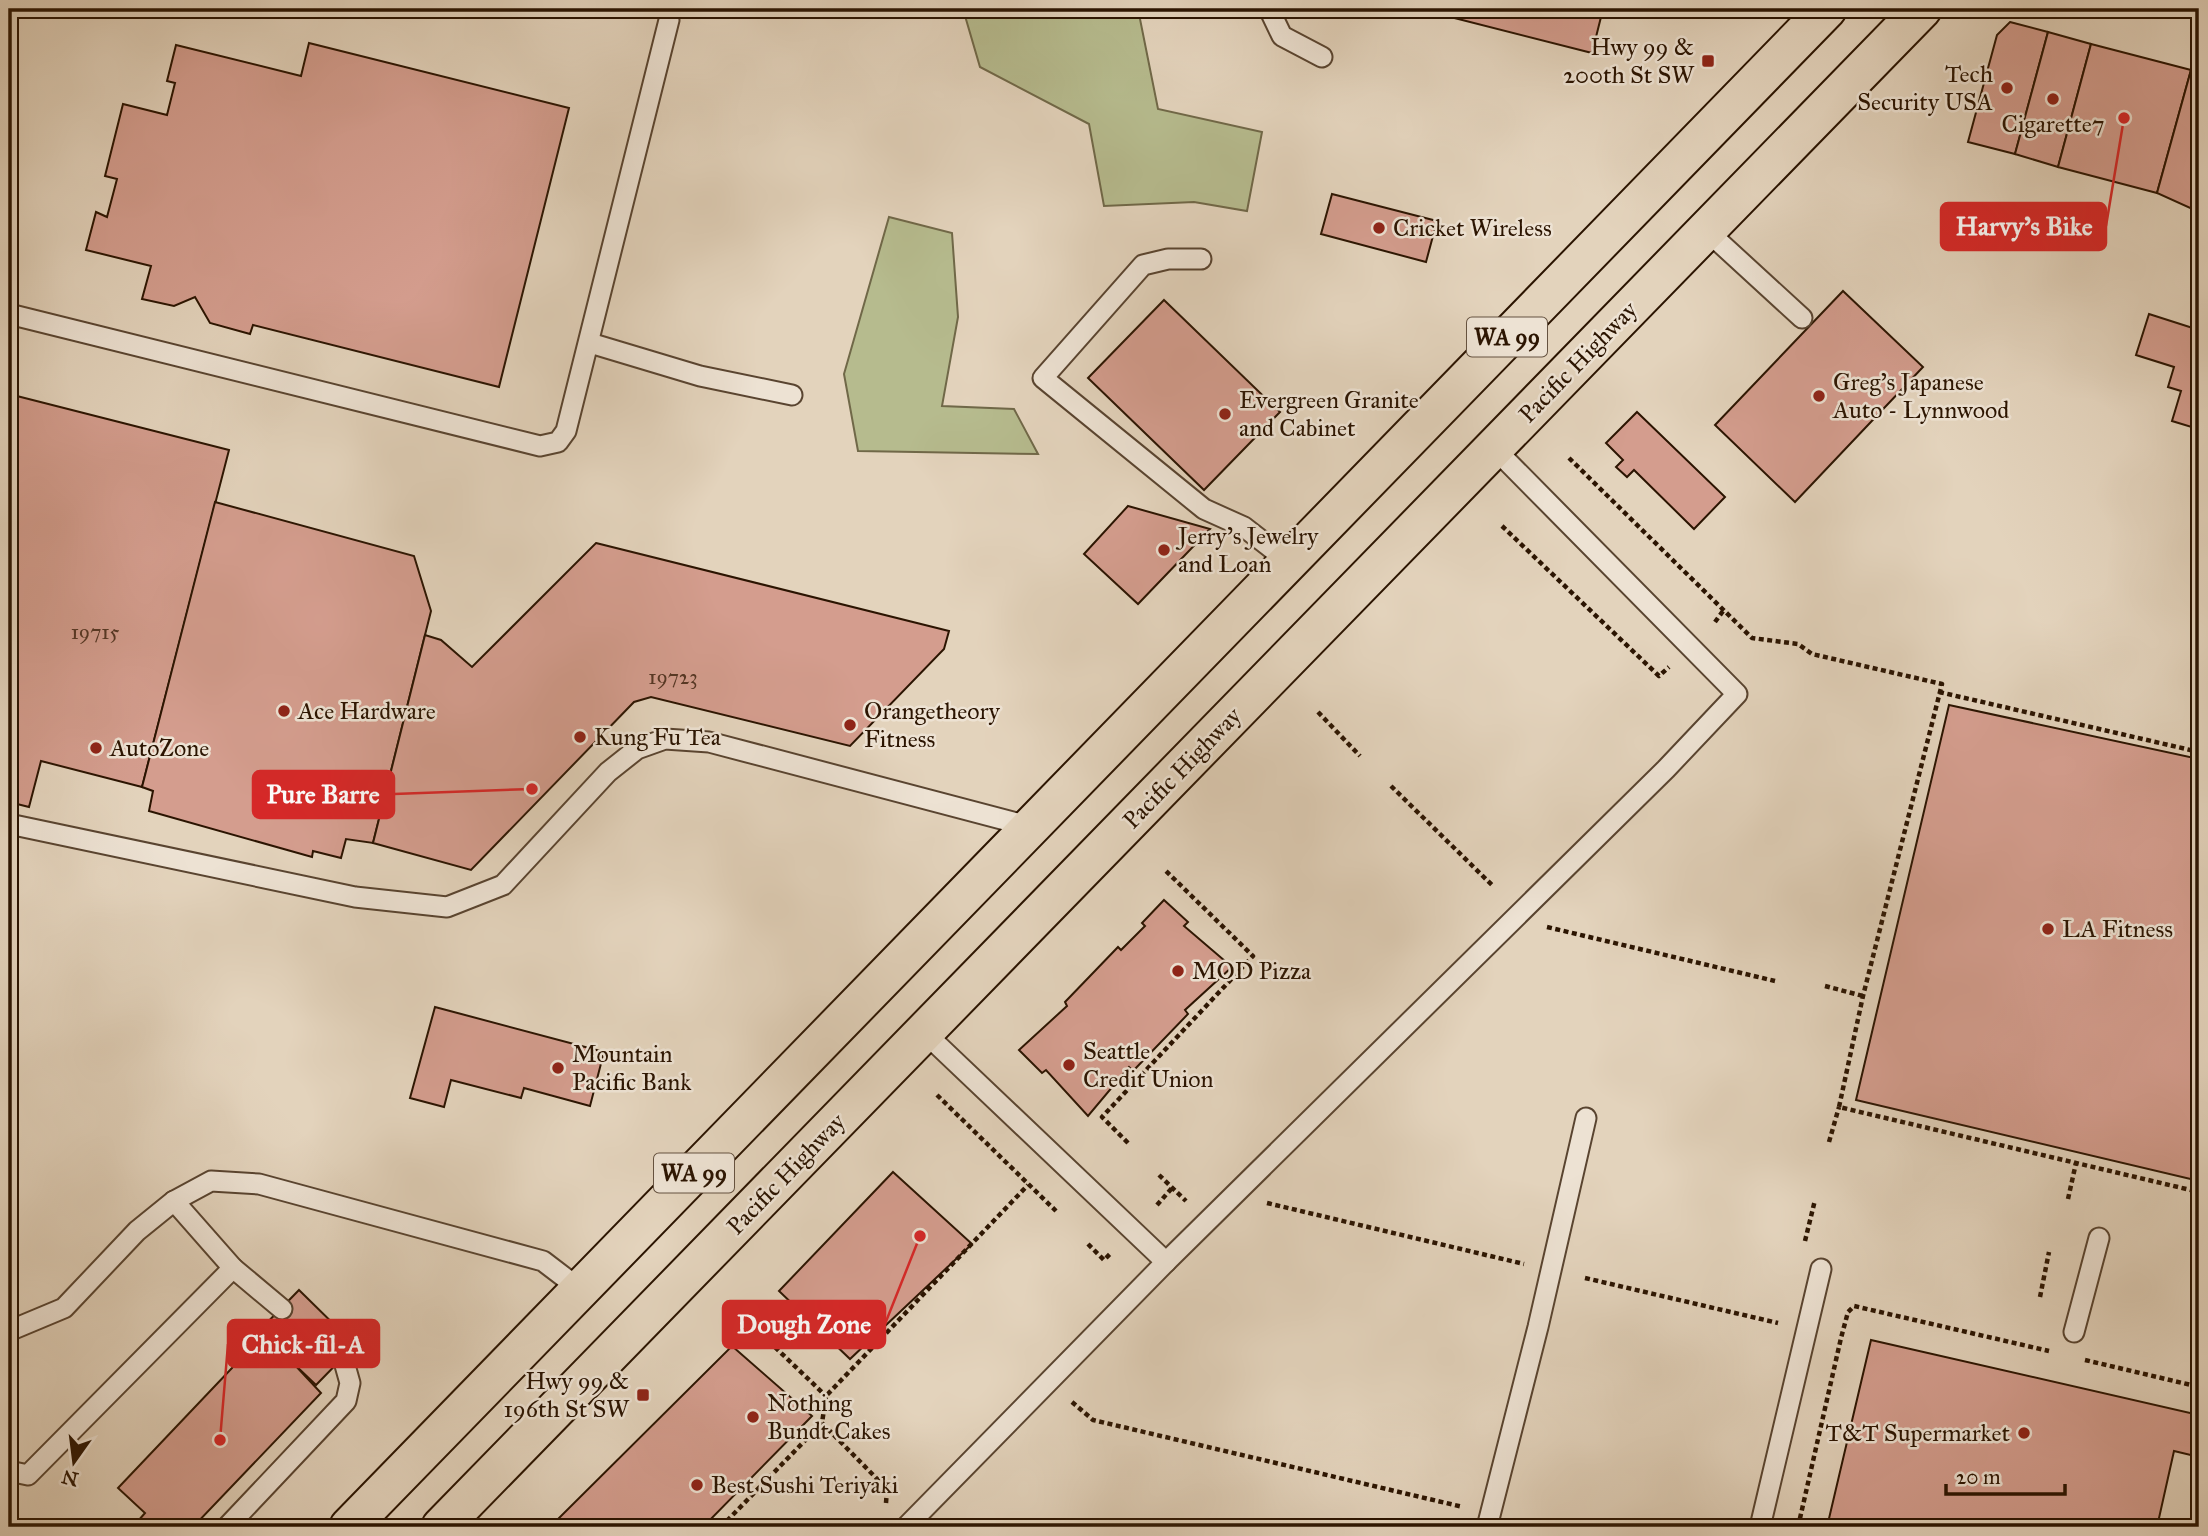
<svg xmlns="http://www.w3.org/2000/svg" width="2208" height="1536" viewBox="0 0 2208 1536" font-family="'IM FELL Great Primer',serif">
<rect width="100%" height="100%" fill="#e3d3bc"/>
<filter id="stains"><feTurbulence type="fractalNoise" baseFrequency=".00286" numOctaves="4"/><feColorMatrix values="0 0 0 0 .2 0 0 0 0 .09 0 0 0 0 .02 0 0 0 .5 -.17"/></filter>
<radialGradient id="worn" r=".72"><stop offset=".6" stop-color="#630" stop-opacity="0"/><stop offset="1" stop-color="#630" stop-opacity=".3"/></radialGradient>
<!-- green -->
<g fill="#b6bb8e" stroke="#706848" stroke-width="2">
<path d="M963 9H1138L1158 109 1262 132 1247 211 1194 202 1104 206 1089 124 980 67Z"/>
<path d="M889 217 952 233 958 317 942 406 1014 409 1038 454 858 451 844 374Z"/>
</g>
<!-- building -->
<g fill="#d49d8e" stroke="#2b1401" stroke-width="2">
<path d="M1419 9H1603L1592 53Z"/>
<path d="M2010 22 2048 32 2015 154 1968 142 1997 35Z"/>
<path d="M2048 32 2091 44 2058 167 2015 154Z"/>
<path d="M309 43 569 108 499 387 253 325 250 334 210 323 195 297 174 306 142 299 151 266 86 250 96 212 107 217 117 179 105 176 123 104 167 115 175 83 167 81 176 45 301 76Z"/>
<path d="M2091 44 2191 70 2157 193 2058 167Z"/>
<path d="M2191 70 2199 74V212L2157 193Z"/>
<path d="M1332 194 1437 221 1426 262 1321 234Z"/>
<path d="M1843 291 1923 367 1795 502 1715 425Z"/>
<path d="M1164 300 1280 412 1204 490 1088 378Z"/>
<path d="M2149 314 2199 330 2198 429 2172 421 2181 391 2168 387 2174 367 2136 355Z"/>
<path d="M9 394 229 450 142 787 41 761 29 807 9 802Z"/>
<path d="M1637 412 1725 497 1694 529 1634 470 1627 477 1616 467 1623 460 1606 443Z"/>
<path d="M215 502 414 556 431 611 373 843 346 839 341 858 313 851 312 857 149 811 153 791 142 787Z"/>
<path d="M1128 506 1210 529 1138 604 1084 554Z"/>
<path d="M596 543 949 631 944 649 850 746 651 697 634 702 471 870 373 843 425 635 441 640 472 667Z"/>
<path d="M1949 705 2199 759V1181L1856 1100Z"/>
<path d="M1164 900 1188 922 1184 926 1232 967 1185 1010 1188 1014 1133 1071 1129 1067 1088 1116 1046 1070 1042 1073 1019 1050 1067 1006 1065 1002 1118 947 1121 950 1145 926 1142 923Z"/>
<path d="M435 1007 604 1052 590 1106 524 1088 521 1098 451 1080 444 1107 410 1098Z"/>
<path d="M893 1172 972 1244 850 1359 779 1291Z"/>
<path d="M299 1290 355 1345 316 1385 293 1363 300 1357 270 1328 259 1340 255 1335Z"/>
<path d="M270 1328 300 1357 293 1363 321 1393 193 1527H144L138 1521 145 1513 118 1488Z"/>
<path d="M1871 1340 2199 1415V1457L2174 1451 2157 1527H1827Z"/>
<path d="M732 1346 812 1416 703 1527H550Z"/>
</g>
<g fill="none" stroke-linecap="round" stroke-linejoin="round">
<!-- lane casing -->
<g stroke="#594430" stroke-width="23">
<g id="lane">
<path d="M1269 9 1282 36 1322 57"/>
<path d="M1706 230 1802 318"/>
<path d="M1201 259H1168L1143 265 1043 378 1204 509 1244 527 1289 562"/>
<path d="M9 314 540 446 558 442 566 431 669 20"/>
<path d="M590 343 700 376 792 395"/>
<path d="M9 824 355 897 447 907 503 885 608 772 637 749 665 739 709 742 1032 827"/>
<path d="M924 1032 1166 1262 1666 769 1737 694 1494 448"/>
<path d="M233 1268 282 1309"/>
<path d="M9 1331 64 1308 137 1231 174 1201 211 1181 259 1184 543 1261 581 1290"/>
<path d="M2074 1332 2099 1238"/>
<path d="M9 1471 28 1475 233 1268 174 1201"/>
<path d="M227 1527 346 1401 350 1383 343 1358"/>
<path d="M906 1527 1166 1262"/>
<path d="M1487 1527 1538 1327 1586 1118"/>
<path d="M1760 1527 1821 1269"/>
</g>
</g>
<!-- highway casing -->
<g stroke="#2b1401" stroke-width="42">
<g id="highway">
<path d="M349 1527 1827 9"/>
<path d="M441 1527 1922 9"/>
</g>
</g>
<!-- path -->
<g stroke="#2b1401" stroke-width="4.5" stroke-dasharray="5 3.5" stroke-linecap="butt">
<path d="M1569 458 1752 638 1798 644 1812 654 1942 684 1863 996 1839 1107 2199 1192"/>
<path d="M1502 526 1659 676 1669 667"/>
<path d="M1715 622 1723 611"/>
<path d="M1939 692 2199 752"/>
<path d="M1318 712 1360 756"/>
<path d="M1391 786 1494 887"/>
<path d="M1547 927 1775 981"/>
<path d="M1825 986 1863 996"/>
<path d="M937 1095 1056 1211"/>
<path d="M1829 1142 1839 1107"/>
<path d="M1128 1143 1102 1117 1253 956 1165 870"/>
<path d="M1159 1175 1186 1201"/>
<path d="M2068 1199 2076 1163"/>
<path d="M1267 1203 1524 1264"/>
<path d="M1157 1205 1172 1188"/>
<path d="M1805 1241 1815 1200"/>
<path d="M1088 1244 1104 1260 1112 1252"/>
<path d="M1585 1278 1778 1323"/>
<path d="M2040 1297 2049 1252"/>
<path d="M732 1306 826 1396"/>
<path d="M2085 1360 2191 1385 2199 1381"/>
<path d="M1072 1402 1093 1420 1463 1507"/>
<path d="M886 1503 887 1489 822 1423 826 1396 1028 1185"/>
<path d="M1529 1521 1554 1527"/>
<path d="M721 1527 822 1423"/>
<path d="M1798 1527 1841 1338 1848 1312 1854 1306 2049 1351"/>
</g>
<!-- lane -->
<use href="#lane" stroke="#ede2d3" stroke-width="19"/>
<!-- highway -->
<use href="#highway" stroke="#e3d3bc" stroke-width="38"/>
</g>
<!-- markers -->
<g fill="#8f2418" stroke="#ede2d3" stroke-width="2.5">
<rect x="1701" y="54" width="14" height="14" rx="3.5"/>
<circle cx="2007" cy="88" r="7"/>
<circle cx="2053" cy="99" r="7"/>
<circle cx="1379" cy="228" r="7"/>
<circle cx="1819" cy="396" r="7"/>
<circle cx="1225" cy="414" r="7"/>
<circle cx="1164" cy="550" r="7"/>
<circle cx="284" cy="711" r="7"/>
<circle cx="850" cy="725" r="7"/>
<circle cx="580" cy="737" r="7"/>
<circle cx="96" cy="748" r="7"/>
<circle cx="2048" cy="929" r="7"/>
<circle cx="1178" cy="971" r="7"/>
<circle cx="1069" cy="1065" r="7"/>
<circle cx="558" cy="1068" r="7"/>
<rect x="636" y="1388" width="14" height="14" rx="3.5"/>
<circle cx="753" cy="1417" r="7"/>
<circle cx="2024" cy="1433" r="7"/>
<circle cx="697" cy="1485" r="7"/>
</g>
<g text-anchor="middle" stroke-width="5" stroke-linejoin="round" paint-order="stroke">
<!-- number labels -->
<g font-size="21" fill="#553624">
<text x="95" y="639">19715</text>
<text x="673" y="684">19723</text>
</g>
<!-- shield labels -->
<g fill="#ede2d3" stroke="#655240" stroke-width="2">
<rect x="1467" y="317.5" width="80" height="39" rx="5"/>
<rect x="654" y="1153.5" width="80" height="39" rx="5"/>
</g>
<g font-size="23" font-weight="bold" fill="#2b1401">
<text x="1507" y="345">WA 99</text>
<text x="694" y="1181">WA 99</text>
</g>
<!-- poi labels -->
<g font-size="24" fill="#2b1401" stroke="#ede2d3" text-anchor="start">
<text x="1694" y="55" text-anchor="end">Hwy 99 &amp;<tspan x="1694" dy="28">200th St SW</tspan></text>
<text x="1993" y="82" text-anchor="end">Tech<tspan x="1993" dy="28">Security USA</tspan></text>
<text x="2053" y="132" text-anchor="middle">Cigarette7</text>
<text x="1393" y="236">Cricket Wireless</text>
<text x="1833" y="390">Greg's Japanese<tspan x="1833" dy="28">Auto - Lynnwood</tspan></text>
<text x="1239" y="408">Evergreen Granite<tspan x="1239" dy="28">and Cabinet</tspan></text>
<text x="1178" y="544">Jerry's Jewelry<tspan x="1178" dy="28">and Loan</tspan></text>
<text x="298" y="719">Ace Hardware</text>
<text x="864" y="719">Orangetheory<tspan x="864" dy="28">Fitness</tspan></text>
<text x="594" y="745">Kung Fu Tea</text>
<text x="110" y="756">AutoZone</text>
<text x="2062" y="937">LA Fitness</text>
<text x="1192" y="979">MOD Pizza</text>
<text x="1083" y="1059">Seattle<tspan x="1083" dy="28">Credit Union</tspan></text>
<text x="572" y="1062">Mountain<tspan x="572" dy="28">Pacific Bank</tspan></text>
<text x="629" y="1389" text-anchor="end">Hwy 99 &amp;<tspan x="629" dy="28">196th St SW</tspan></text>
<text x="767" y="1411">Nothing<tspan x="767" dy="28">Bundt Cakes</tspan></text>
<text x="2010" y="1441" text-anchor="end">T&amp;T Supermarket</text>
<text x="711" y="1493">Best Sushi Teriyaki</text>
</g>
<!-- street labels -->
<g font-size="24" fill="#2b1401" stroke="#ede2d3">
<text transform="translate(1578 362) rotate(-46)" y="8">Pacific Highway</text>
<text transform="translate(1182 768) rotate(-46)" y="8">Pacific Highway</text>
<text transform="translate(786 1174) rotate(-46)" y="8">Pacific Highway</text>
</g>
</g>
<!-- callouts -->
<path fill="none" stroke="#d62828" stroke-width="2.5" d="M2124 118L2106 226M532 789L394 794M920 1236L885 1324M220 1440L228 1344"/>
<g fill="#d62828" stroke="#ede2d3" stroke-width="2.5">
<circle cx="2124" cy="118" r="7"/>
<circle cx="532" cy="789" r="7"/>
<circle cx="920" cy="1236" r="7"/>
<circle cx="220" cy="1440" r="7"/>
</g>
<g fill="#d62828" stroke="#d62828" stroke-width="2.5">
<rect x="1941" y="203" width="165" height="47" rx="7"/>
<rect x="253" y="771" width="141" height="47" rx="7"/>
<rect x="723" y="1301" width="162" height="47" rx="7"/>
<rect x="228" y="1320" width="151" height="47" rx="7"/>
</g>
<g font-size="26" text-anchor="middle" font-weight="bold" fill="#fff">
<text x="2024" y="235">Harvy's Bike</text>
<text x="323" y="803">Pure Barre</text>
<text x="804" y="1333">Dough Zone</text>
<text x="303" y="1353">Chick-fil-A</text>
</g>
<!-- margin -->
<rect width="2208" height="1536" fill="none" stroke="#e3d3bc" stroke-width="35"/>
<rect x="10" y="10" width="2187" height="1515" fill="none" stroke="#2b1401" stroke-width="3.5"/>
<rect x="18" y="18" width="2173" height="1501" fill="none" stroke="#2b1401" stroke-width="2"/>
<!-- north arrow -->
<g transform="translate(74 1462) rotate(194)" stroke="#ede2d3" stroke-width="5" paint-order="stroke">
<path d="M0-5L12 26L0 18L-12 26Z" fill="#2b1401"/>
<text y="-10" font-size="19" font-weight="bold" text-anchor="middle" fill="#2b1401">N</text>
</g>
<!-- scale -->
<path d="M1946 1484v10h119v-10" fill="none" stroke="#2b1401" stroke-width="3.5"/>
<text x="1956" y="1484" font-size="21" fill="#2b1401" stroke="#ede2d3" stroke-width="5" paint-order="stroke">20 m</text>
<rect width="100%" height="100%" filter="url(#stains)"/>
<rect width="100%" height="100%" fill="url(#worn)"/>
</svg>
